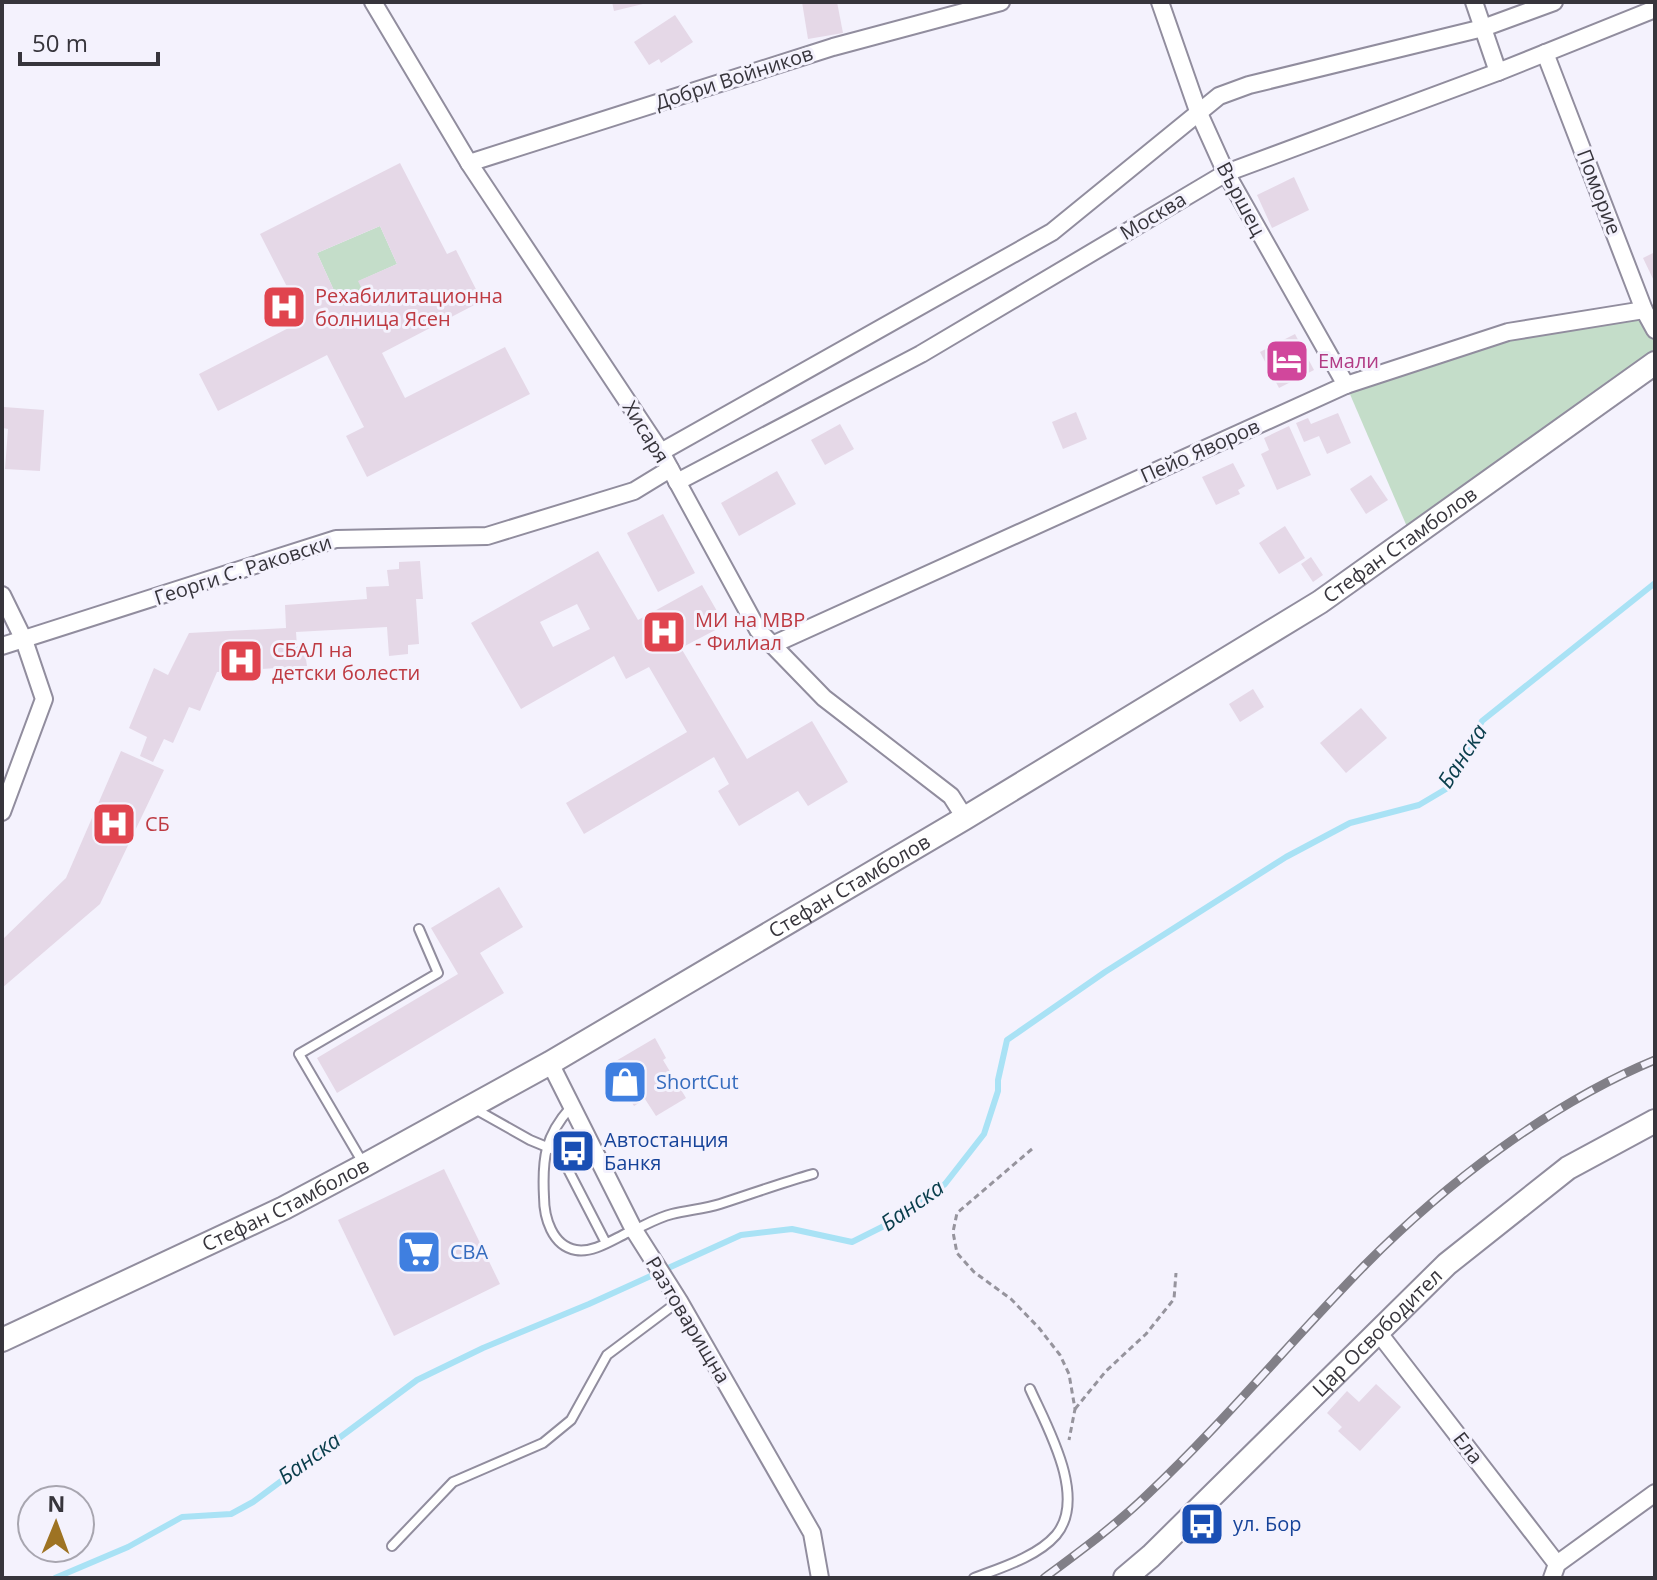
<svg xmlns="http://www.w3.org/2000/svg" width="1657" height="1580" viewBox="0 0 1657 1580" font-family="'Open Sans',sans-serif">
<rect width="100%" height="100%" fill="#f4f2fd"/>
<!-- green -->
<g fill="#c4ddc9">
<path d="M380 226 397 264 359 281 365 295 341 306 317 253Z"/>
<path d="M1644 310 1655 330V363L1411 536 1346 385 1508 332Z"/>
</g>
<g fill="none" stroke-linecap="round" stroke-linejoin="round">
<!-- stream -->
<path stroke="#a9e2f5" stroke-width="6" d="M55 1578 128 1547 182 1517 231 1514 253 1502 417 1380 483 1348 589 1304 741 1235 792 1229 852 1242 900 1218 945 1184 984 1134 998 1091V1080L1007 1040 1105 972 1286 857 1350 823 1419 805 1446 789 1482 721 1655 583"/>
</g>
<!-- building -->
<g fill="#e5d8e7" fill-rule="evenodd">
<path d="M612 2H647V3L614 11Z"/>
<path d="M802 2H837L843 33 808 39Z"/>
<path d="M675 15 693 42 661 63 659 59 649 65 634 42Z"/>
<path d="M400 163 447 254 456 250 482 301 382 353 405 398 505 347 530 394 367 477 346 436 364 427 327 355 218 411 199 374 304 320 260 234ZM380 226 397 264 358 281 365 295 341 306 317 253Z"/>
<path d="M1294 177 1309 210 1272 228 1257 195Z"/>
<path d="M1655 252V283L1643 258Z"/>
<path d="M1295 334 1314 370 1279 388 1260 352Z"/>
<path d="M4 407 44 410 40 471 5 469 8 429 3 428Z"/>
<path d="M1076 412 1087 439 1063 449 1052 422Z"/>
<path d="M1338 413 1351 443 1327 454 1319 436 1304 442 1296 423 1308 418 1311 424Z"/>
<path d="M840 424 854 449 825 465 811 440Z"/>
<path d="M1289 426 1311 475 1277 490 1261 454 1269 450 1264 438Z"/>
<path d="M1233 463 1245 486 1238 490 1240 494 1216 505 1202 477Z"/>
<path d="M777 471 796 504 739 536 721 503Z"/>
<path d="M1371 475 1388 500 1366 514 1350 489Z"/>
<path d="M663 514 695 573 658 592 627 533Z"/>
<path d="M1285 526 1305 558 1279 574 1259 543Z"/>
<path d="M598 551 638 620 702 585 725 625 681 648 747 759 812 721 848 782 808 806 798 791 739 826 718 791 729 784 714 757 584 834 566 803 687 732 649 667 626 679 614 656 521 709 471 623ZM577 604 590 629 553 647 540 622Z"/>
<path d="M1311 557 1323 575 1313 582 1301 564Z"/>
<path d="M420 561 423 599H416L419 644 408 645V654L389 656 387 627 296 632 297 646H304L307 666 217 672 200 711 189 707 173 743 164 739 153 762 140 756 147 737 129 728 154 668 168 675 189 633 286 628 285 605 367 599 366 587 389 586 387 570 399 569V562Z"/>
<path d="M1253 689 1264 707 1240 722 1229 704Z"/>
<path d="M1361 708 1387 738 1346 773 1320 743Z"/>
<path d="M121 751 164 770 100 904 2 988V940L66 878Z"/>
<path d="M499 887 523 927 480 953 504 993 337 1093 317 1058 458 974 431 928Z"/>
<path d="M655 1038 666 1058 663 1060 686 1098 656 1116 645 1099 634 1106 609 1065Z"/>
<path d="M444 1169 500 1284 394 1336 338 1220Z"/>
<path d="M1376 1384 1401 1407 1360 1451 1338 1431 1342 1427 1327 1413 1347 1391 1359 1402Z"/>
</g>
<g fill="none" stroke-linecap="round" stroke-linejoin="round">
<!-- lane casing -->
<g stroke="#918d9e" stroke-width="12">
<g id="lane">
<path d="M571 1107C545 1136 542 1158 544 1197 544 1217 552 1246 576 1250 593 1253 612 1240 627 1233 642 1227 656 1218 672 1214 687 1210 704 1209 720 1204 751 1194 781 1183 813 1174"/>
<path d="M475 1109 530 1140 559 1152 606 1243"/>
<path d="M363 1163 299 1054 438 973 419 929"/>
<path d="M392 1546 453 1482 543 1443 571 1420 607 1355 679 1301"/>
<path d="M974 1578C1000 1568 1037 1557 1056 1535 1088 1497 1046 1425 1030 1389"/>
</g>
</g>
<!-- street casing -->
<g stroke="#918d9e" stroke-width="20">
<g id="street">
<path d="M373 2 469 163 661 452 758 630 824 698 951 796 965 818"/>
<path d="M1160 2 1198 111 1226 173 1346 385"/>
<path d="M1474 2 1498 72"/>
<path d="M1545 53 1644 310 1655 330"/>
<path d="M469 163 833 47 1001 2"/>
<path d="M661 452 1052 232 1219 96 1249 85 1483 28 1554 2"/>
<path d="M677 482 921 354 1226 173 1498 72 1655 9"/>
<path d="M2 595 24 640 44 699 2 812"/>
<path d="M772 645 1346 385 1508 332 1644 310"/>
<path d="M2 646 336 539 487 536 634 491 670 469"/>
<path d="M550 1063 634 1230 679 1301 812 1533 820 1578"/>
<path d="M1378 1332 1557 1564"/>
<path d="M1552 1578 1557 1564 1655 1493"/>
</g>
</g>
<!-- secondary casing -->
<g stroke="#918d9e" stroke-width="26">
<g id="secondary">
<path id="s1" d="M2 1340 284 1208 365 1165 550 1063 965 818 1320 602 1655 363"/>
<path id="s2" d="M1125 1578 1151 1556 1447 1264 1568 1168 1655 1121"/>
</g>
</g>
<!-- path -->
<g stroke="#96949d" stroke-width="3" stroke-dasharray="6 4" stroke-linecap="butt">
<path d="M1032 1149 957 1213 953 1232 957 1253 974 1272 1011 1299 1039 1328 1060 1355 1069 1374 1075 1409 1069 1440"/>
<path d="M1075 1409 1106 1371 1146 1334 1174 1299 1176 1273"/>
</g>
<!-- lane -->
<use href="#lane" stroke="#fff" stroke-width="8"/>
<!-- street -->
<use href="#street" stroke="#fff" stroke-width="16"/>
<!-- secondary -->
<use href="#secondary" stroke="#fff" stroke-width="22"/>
<!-- rail casing -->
<g stroke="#817f87" stroke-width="9">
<path id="rail" d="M1044 1578C1079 1552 1116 1525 1148 1494 1224 1422 1291 1341 1365 1265 1445 1184 1549 1104 1655 1060"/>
</g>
<!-- rail -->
<use href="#rail" stroke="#f4f2fd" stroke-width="6" stroke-dasharray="18" stroke-linecap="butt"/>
</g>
<!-- icons -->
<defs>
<g id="hospital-square" transform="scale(2.3)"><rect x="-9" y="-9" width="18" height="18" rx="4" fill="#e0444e" stroke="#f4f2fd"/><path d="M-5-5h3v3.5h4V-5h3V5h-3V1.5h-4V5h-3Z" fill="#fff"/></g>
<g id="hotel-square" transform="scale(2.3)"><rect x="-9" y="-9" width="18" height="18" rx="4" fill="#d1479c" stroke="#f4f2fd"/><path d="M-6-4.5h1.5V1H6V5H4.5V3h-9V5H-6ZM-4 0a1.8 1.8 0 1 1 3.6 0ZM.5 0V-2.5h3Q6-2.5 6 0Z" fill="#fff"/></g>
<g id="shop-square" transform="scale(2.3)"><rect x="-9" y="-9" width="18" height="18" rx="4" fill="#3f7fe0" stroke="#f4f2fd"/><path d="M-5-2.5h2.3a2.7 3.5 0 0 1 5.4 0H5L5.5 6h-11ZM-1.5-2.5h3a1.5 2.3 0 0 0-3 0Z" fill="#fff"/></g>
<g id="bus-square" transform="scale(2.3)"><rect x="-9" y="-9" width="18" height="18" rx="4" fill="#1a4fb4" stroke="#f4f2fd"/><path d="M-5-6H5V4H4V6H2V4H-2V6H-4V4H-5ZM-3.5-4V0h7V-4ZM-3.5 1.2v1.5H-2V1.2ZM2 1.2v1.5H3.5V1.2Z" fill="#fff"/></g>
<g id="supermarket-square" transform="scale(2.3)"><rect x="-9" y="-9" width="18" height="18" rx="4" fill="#3f7fe0" stroke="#f4f2fd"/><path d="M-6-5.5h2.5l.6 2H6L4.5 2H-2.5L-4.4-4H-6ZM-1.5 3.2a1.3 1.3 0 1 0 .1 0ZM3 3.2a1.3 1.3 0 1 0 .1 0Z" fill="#fff"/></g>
</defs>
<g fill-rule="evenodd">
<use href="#hospital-square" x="284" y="307"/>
<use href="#hotel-square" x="1287" y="361"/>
<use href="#hospital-square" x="664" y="632"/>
<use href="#hospital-square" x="241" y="661"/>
<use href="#hospital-square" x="114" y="824"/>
<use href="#shop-square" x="625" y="1082"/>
<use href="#bus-square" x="573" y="1151"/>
<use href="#supermarket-square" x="419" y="1252"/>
<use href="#bus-square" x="1202" y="1524"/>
</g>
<g text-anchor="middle" stroke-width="6" stroke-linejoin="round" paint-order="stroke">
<!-- street labels -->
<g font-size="20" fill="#37353c" stroke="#f4f2fd">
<text transform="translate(734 78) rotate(-18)" y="7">Добри Войников</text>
<text transform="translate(1599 192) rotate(69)" y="7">Поморие</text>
<text transform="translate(1241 199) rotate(62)" y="7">Вършец</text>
<text transform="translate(1153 216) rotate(-31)" y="7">Москва</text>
<text transform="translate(646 432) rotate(58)" y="7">Хисаря</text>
<text transform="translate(1200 451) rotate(-24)" y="7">Пейо Яворов</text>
<text dy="7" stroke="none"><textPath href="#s1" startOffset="1610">Стефан Стамболов</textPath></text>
<text transform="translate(243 570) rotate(-18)" y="7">Георги С. Раковски</text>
<text dy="7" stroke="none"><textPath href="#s1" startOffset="962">Стефан Стамболов</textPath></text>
<text dy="7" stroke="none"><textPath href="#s1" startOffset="314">Стефан Стамболов</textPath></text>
<text transform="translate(688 1320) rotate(59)" y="7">Разтоварищна</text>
<text dy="7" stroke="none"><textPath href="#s2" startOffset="352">Цар Освободител</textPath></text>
<text transform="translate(1468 1448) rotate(52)" y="7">Ела</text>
</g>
<!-- health labels -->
<g font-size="20" fill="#be3a42" stroke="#f4f2fd" text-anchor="start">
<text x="315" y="303">Рехабилитационна<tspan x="315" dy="23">болница Ясен</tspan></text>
<text x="695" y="627">МИ на МВР<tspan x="695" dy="23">- Филиал</tspan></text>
<text x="272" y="657">СБАЛ на<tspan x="272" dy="23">детски болести</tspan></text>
<text x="145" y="831">СБ</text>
</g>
<!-- hotel labels -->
<g font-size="20" fill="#b23c85" stroke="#f4f2fd" text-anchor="start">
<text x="1318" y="368">Емали</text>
</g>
<!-- shop labels -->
<g font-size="20" fill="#366cbe" stroke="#f4f2fd" text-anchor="start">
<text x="656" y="1089">ShortCut</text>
<text x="450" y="1259">CBA</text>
</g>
<!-- transit labels -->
<g font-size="20" fill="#164399" stroke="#f4f2fd" text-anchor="start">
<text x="604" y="1147">Автостанция<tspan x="604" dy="23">Банкя</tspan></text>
<text x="1233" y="1531">ул. Бор</text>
</g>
<!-- water labels -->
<g font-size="22" font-style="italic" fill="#093d4b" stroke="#f4f2fd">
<text transform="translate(1462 756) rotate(-57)" y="8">Банска</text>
<text transform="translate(912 1205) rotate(-35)" y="8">Банска</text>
<text transform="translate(309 1458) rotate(-36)" y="8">Банска</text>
</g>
</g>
<!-- border -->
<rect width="1657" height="1580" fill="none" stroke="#37353c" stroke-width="8"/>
<!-- north arrow -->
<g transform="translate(56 1524) rotate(1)"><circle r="38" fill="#f4f2fd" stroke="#a8a6b0" stroke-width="2"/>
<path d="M0-6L14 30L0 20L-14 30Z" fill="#9e7323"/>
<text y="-12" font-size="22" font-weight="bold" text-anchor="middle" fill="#37353c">N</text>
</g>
<!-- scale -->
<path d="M20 52v12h138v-12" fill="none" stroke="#37353c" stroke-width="4"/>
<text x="32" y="52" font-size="24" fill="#37353c" stroke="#f4f2fd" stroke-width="6" paint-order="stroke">50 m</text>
</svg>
